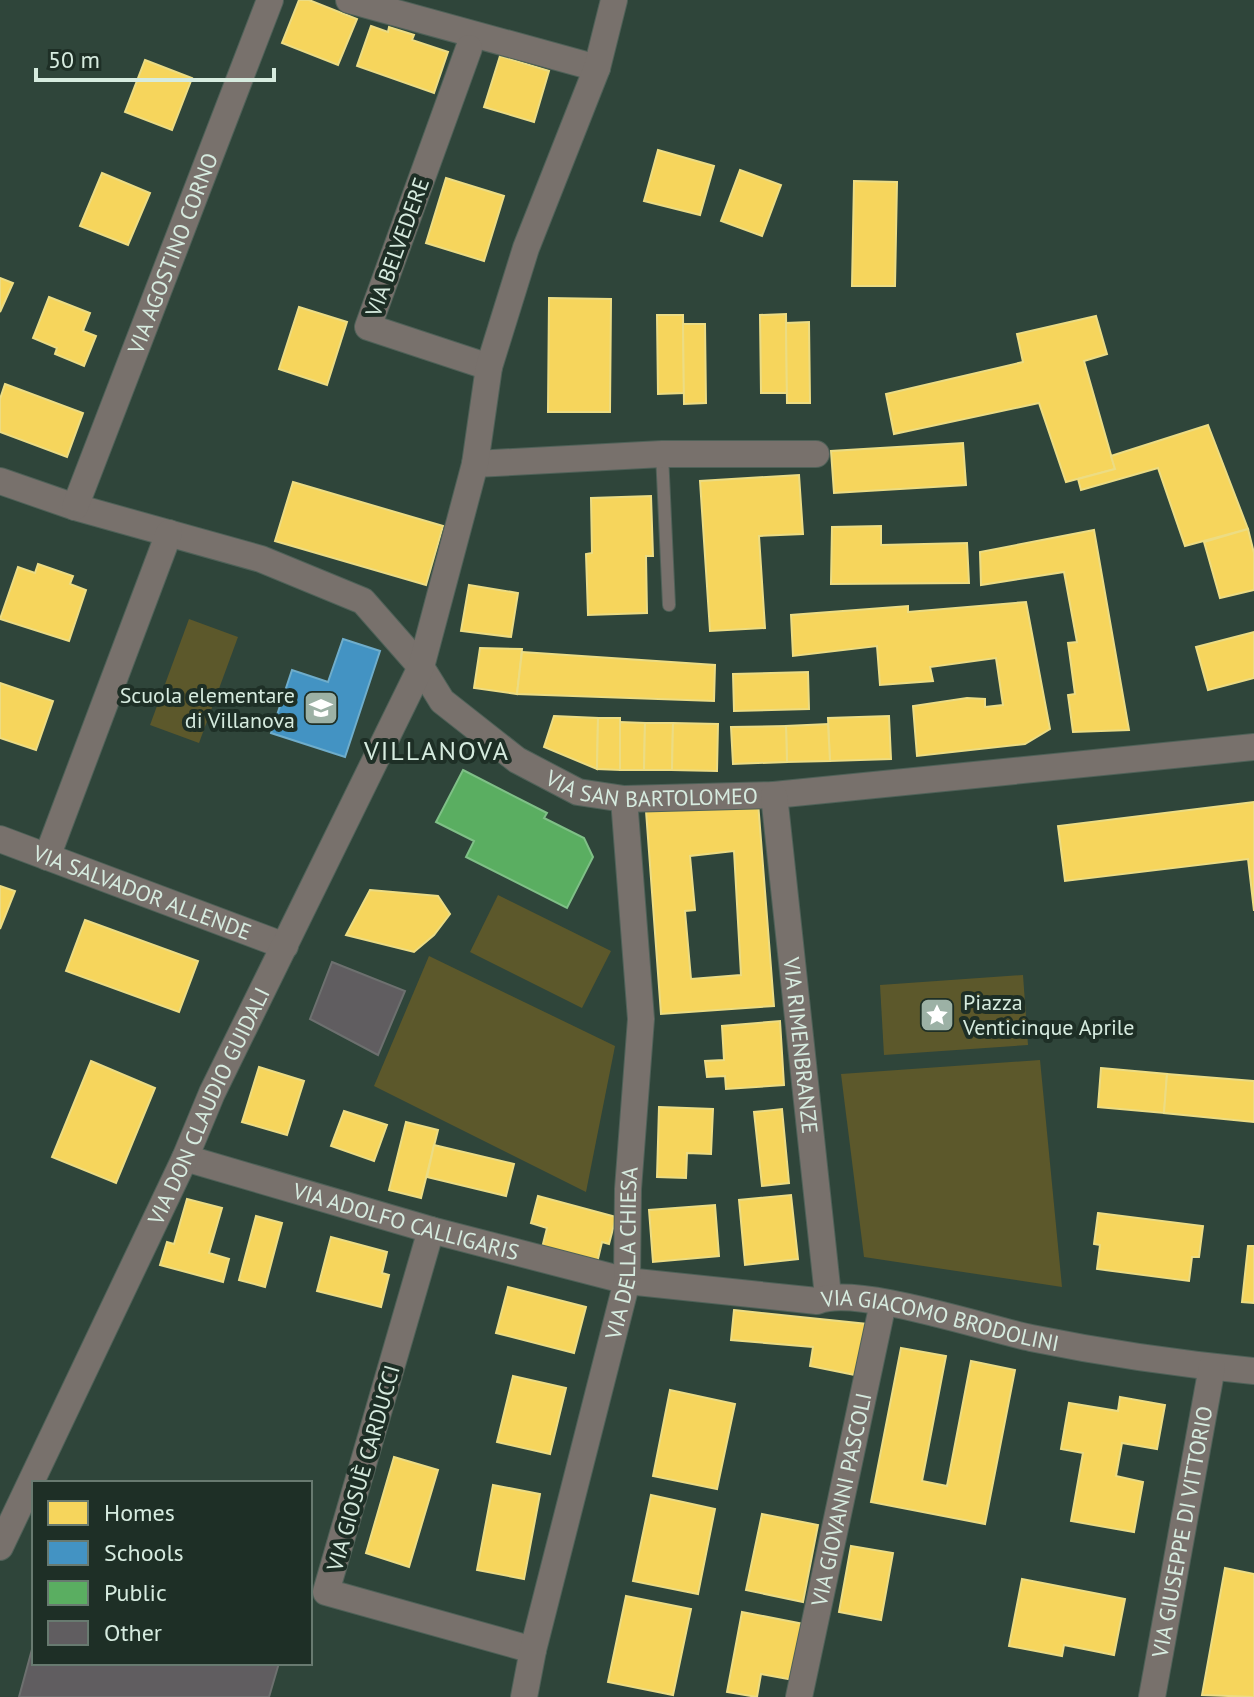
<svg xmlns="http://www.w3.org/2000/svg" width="1254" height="1697" viewBox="0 0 1254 1697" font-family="'PT Sans',sans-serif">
<rect width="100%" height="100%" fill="#2f453a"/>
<!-- green -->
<g fill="#5c582b">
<path d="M189 619 238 637 199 743 150 725Z"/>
<path d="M498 895 611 951 582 1008 470 952Z"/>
<path d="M429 956 615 1046 586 1192 374 1086Z"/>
<path d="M1023 975 1028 1045 884 1055 880 985Z"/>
<path d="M1040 1060 1062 1287 864 1257 841 1074Z"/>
</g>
<!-- homes -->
<g fill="#f6d55c" stroke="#ecdc83" stroke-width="2" fill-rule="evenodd">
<path d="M299 0H309L357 19 338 65 282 43Z"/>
<path d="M371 26 388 32 389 27 414 35 412 40 448 52 434 93 357 66Z"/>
<path d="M500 56 549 71 534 122 484 107Z"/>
<path d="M145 60 192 78 172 130 125 112Z"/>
<path d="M658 150 714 166 700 215 644 201Z"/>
<path d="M740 170 781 185 762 236 721 221Z"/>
<path d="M102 173 150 193 128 245 80 226Z"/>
<path d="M446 178 504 196 484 261 426 243Z"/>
<path d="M854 181 897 182 895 286H852Z"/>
<path d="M0 278 13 283 0 312Z"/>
<path d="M49 297 90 313 83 331 96 336 84 366 55 354 57 348 33 338Z"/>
<path d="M549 298 611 299 610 412H548Z"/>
<path d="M299 307 347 322 327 385 279 369Z"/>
<path d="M786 314 787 393H761L760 315Z"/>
<path d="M657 315H683L684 393 658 394Z"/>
<path d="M1096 316 1107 354 1084 361 1115 469 1066 482 1039 403 894 434 886 394 1023 362 1017 334Z"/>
<path d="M809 322 810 403H787L786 323Z"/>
<path d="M683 324H705L706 403 684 404Z"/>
<path d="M5 384 83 413 67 457 0 432V399Z"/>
<path d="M1208 425 1248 529 1185 546 1158 468 1081 490 1078 479 1115 469 1111 456Z"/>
<path d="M963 443 966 485 834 493 831 451Z"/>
<path d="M799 475 803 534 759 536 765 628 710 631 700 481Z"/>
<path d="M293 482 443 526 426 585 275 541Z"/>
<path d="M651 496 653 556H646L647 613 588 615 586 554 592 553 591 498Z"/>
<path d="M881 526V545L967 543 969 583 831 584 832 527Z"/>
<path d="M1248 529 1254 553V590L1220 598 1204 542Z"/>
<path d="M1094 530 1129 730 1073 732 1068 695 1075 694 1068 643 1077 642 1064 572 981 585 980 552Z"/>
<path d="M38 564 73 576 70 584 86 590 69 641 0 619 18 567 35 573Z"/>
<path d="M469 585 518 593 511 637 461 631Z"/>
<path d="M1026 602 1050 729 1025 744 917 756 913 706 967 698 985 699V707L1003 705 996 658 930 667 933 681 880 685 877 646 793 656 791 615 908 606V612Z"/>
<path d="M1254 632V678L1208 690 1196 647Z"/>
<path d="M480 648 522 649 517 694 474 688Z"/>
<path d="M522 652 715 665 714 701 517 694Z"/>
<path d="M808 672 809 709 734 711 733 674Z"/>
<path d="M0 683 53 701 36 750 0 738Z"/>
<path d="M554 716 598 718 597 769 544 747Z"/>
<path d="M889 716 891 759 830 761 828 718Z"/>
<path d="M598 718H620V770L597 769Z"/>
<path d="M620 722 645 723 644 770H620Z"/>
<path d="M645 723H673L672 770H644Z"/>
<path d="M673 723 718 724 717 771 672 770Z"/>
<path d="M828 724 830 761 787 762 786 726Z"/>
<path d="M786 726 787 762 733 764 731 727Z"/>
<path d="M758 802 774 1006 661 1014 646 811ZM734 851 741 975 691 979 685 911 695 910 690 856Z"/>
<path d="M1254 802V911L1248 859 1065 881 1058 826Z"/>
<path d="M0 886 15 891 0 929Z"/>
<path d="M370 890 438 896 450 914 434 935 414 952 346 935Z"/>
<path d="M85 920 198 961 179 1012 66 971Z"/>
<path d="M780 1021 784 1085 726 1089 725 1076 707 1077 705 1061 724 1060 722 1026Z"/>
<path d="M91 1061 155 1088 116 1183 52 1157Z"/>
<path d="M259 1067 304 1081 287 1135 242 1122Z"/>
<path d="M1101 1068 1167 1074 1164 1113 1098 1107Z"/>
<path d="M1167 1074 1254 1081V1122L1164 1113Z"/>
<path d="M659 1107 713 1109 711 1154 687 1153 686 1178 657 1177Z"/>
<path d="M782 1109 789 1183 762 1186 754 1112Z"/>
<path d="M344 1111 387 1125 374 1161 331 1146Z"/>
<path d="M406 1122 438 1130 421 1198 389 1190Z"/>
<path d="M434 1145 514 1164 506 1196 427 1177Z"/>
<path d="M791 1195 798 1259 745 1265 739 1200Z"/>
<path d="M538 1196 616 1217 609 1244 602 1242 597 1263 542 1248 547 1228 531 1223Z"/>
<path d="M187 1199 222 1208 209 1253 229 1259 223 1282 160 1265 167 1242 174 1244Z"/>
<path d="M715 1205 719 1256 653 1262 649 1210Z"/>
<path d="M1098 1213 1203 1226 1199 1257H1192L1189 1281 1097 1269 1100 1245 1094 1244Z"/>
<path d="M256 1216 282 1223 265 1287 239 1280Z"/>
<path d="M331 1237 387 1252 382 1273 389 1275 381 1307 317 1291Z"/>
<path d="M1248 1246H1254V1303L1242 1302Z"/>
<path d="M508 1287 586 1307 574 1353 496 1333Z"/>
<path d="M734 1310 867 1324 855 1375 810 1366 813 1347 731 1340Z"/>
<path d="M901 1348 946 1356 922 1481 947 1486 971 1361 1015 1370 985 1524 871 1502Z"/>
<path d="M513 1376 566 1388 550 1454 497 1442Z"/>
<path d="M670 1390 735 1404 717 1489 653 1476Z"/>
<path d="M1120 1397 1165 1405 1157 1449 1122 1443 1116 1476 1143 1482 1134 1532 1071 1521 1083 1453 1061 1449 1069 1403 1118 1411Z"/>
<path d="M394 1457 438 1470 409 1567 366 1553Z"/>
<path d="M493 1485 540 1494 524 1579 477 1570Z"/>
<path d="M651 1495 715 1509 698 1594 633 1581Z"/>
<path d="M762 1514 818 1525 803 1602 746 1590Z"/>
<path d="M851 1546 893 1553 881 1620 839 1612Z"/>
<path d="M1225 1568 1254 1574V1697L1202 1695Z"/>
<path d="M1022 1579 1125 1599 1114 1655 1064 1645 1062 1656 1009 1646Z"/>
<path d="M626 1596 691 1609 673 1695 608 1682Z"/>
<path d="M742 1612 804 1624 794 1680 761 1674 757 1697 727 1692Z"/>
</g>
<!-- schools -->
<path fill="#4393c3" stroke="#6fadcb" stroke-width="2" d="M343 639 380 651 345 757 271 733 292 670 328 682Z"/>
<!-- public -->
<path fill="#5aae61" stroke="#7fc087" stroke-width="2" d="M463 770 547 813 544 818 584 838 593 857 567 908 466 857 474 841 436 822Z"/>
<!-- building -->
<g fill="#605d60" stroke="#6d706f" stroke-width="2">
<path d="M332 962 405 991 378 1055 310 1019Z"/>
<path d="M34 1642V1663H279L269 1697H19Z"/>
</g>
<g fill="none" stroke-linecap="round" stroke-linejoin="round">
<!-- service casing -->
<g stroke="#4f6158" stroke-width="14">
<path id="service" d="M662 454 669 605"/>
</g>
<!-- minor casing -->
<g stroke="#4f6158" stroke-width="28">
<g id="minor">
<path d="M349 0 597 68"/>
<path d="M469 48 368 327 489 367"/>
<path d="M475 464 662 454H816"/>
<path id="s1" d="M0 481 75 507 261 559 363 601 421 667 442 701 517 760 578 792 624 799 774 795 1254 747"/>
<path id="s2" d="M75 507 270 0"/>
<path id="s3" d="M774 795 828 1296"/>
<path id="s4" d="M0 839 285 946"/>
<path d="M47 857 169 533"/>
<path id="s5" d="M185 1158 431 1230 627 1281 817 1301C856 1285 984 1328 1031 1338 1104 1353 1180 1364 1254 1371"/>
<path d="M431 1230 326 1592 533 1650"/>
<path id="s6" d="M0 1547 185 1158 212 1093 421 667 475 464 489 367 526 248 597 68 614 0"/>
<path id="s7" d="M524 1697 533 1650 627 1281 628 1189 641 1019 624 799"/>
<path id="s8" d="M799 1697 883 1303"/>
<path id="s9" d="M1152 1697 1212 1367"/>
</g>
</g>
<!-- service -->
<use href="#service" stroke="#78716c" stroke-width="12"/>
<!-- minor -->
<use href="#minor" stroke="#78716c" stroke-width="26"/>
</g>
<!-- icons -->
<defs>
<g id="school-square" transform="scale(1.8)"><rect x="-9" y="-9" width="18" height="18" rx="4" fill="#9cb1a5" stroke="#1e2f26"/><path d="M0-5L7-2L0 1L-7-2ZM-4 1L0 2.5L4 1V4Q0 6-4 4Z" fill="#fff"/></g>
<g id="sight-square" transform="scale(1.8)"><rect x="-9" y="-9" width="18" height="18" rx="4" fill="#9cb1a5" stroke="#1e2f26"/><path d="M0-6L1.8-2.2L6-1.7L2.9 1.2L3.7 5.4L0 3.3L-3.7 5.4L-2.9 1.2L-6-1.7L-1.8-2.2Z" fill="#fff"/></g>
</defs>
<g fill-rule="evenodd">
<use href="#school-square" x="321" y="708"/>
<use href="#sight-square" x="937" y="1015"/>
</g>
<g text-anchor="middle" stroke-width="8" stroke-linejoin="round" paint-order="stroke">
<!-- street labels -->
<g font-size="22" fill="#d6ebdf" stroke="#1e2f26">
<text transform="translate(397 247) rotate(-70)" y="8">VIA BELVEDERE</text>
<text dy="8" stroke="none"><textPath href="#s2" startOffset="272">VIA AGOSTINO CORNO</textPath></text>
<text dy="8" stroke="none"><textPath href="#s1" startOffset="748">VIA SAN BARTOLOMEO</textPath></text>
<text dy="8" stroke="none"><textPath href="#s4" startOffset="152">VIA SALVADOR ALLENDE</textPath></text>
<text dy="8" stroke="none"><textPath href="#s3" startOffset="252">VIA RIMENBRANZE</textPath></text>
<text dy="8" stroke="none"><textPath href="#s6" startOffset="488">VIA DON CLAUDIO GUIDALI</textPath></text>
<text dy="8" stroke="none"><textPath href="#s5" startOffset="230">VIA ADOLFO CALLIGARIS</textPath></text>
<text dy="8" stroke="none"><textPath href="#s7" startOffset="456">VIA DELLA CHIESA</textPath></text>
<text dy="8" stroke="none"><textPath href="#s5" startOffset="776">VIA GIACOMO BRODOLINI</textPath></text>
<text transform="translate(363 1468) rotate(-74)" y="8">VIA GIOSUÈ CARDUCCI</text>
<text dy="8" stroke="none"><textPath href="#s8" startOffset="202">VIA GIOVANNI PASCOLI</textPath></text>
<text dy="8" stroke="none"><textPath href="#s9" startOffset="168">VIA GIUSEPPE DI VITTORIO</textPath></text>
</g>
<!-- poi labels -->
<g font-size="22" fill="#d6ebdf" stroke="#1e2f26" text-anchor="end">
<text x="295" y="703">Scuola elementare<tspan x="295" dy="25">di Villanova</tspan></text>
<text x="963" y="1010" text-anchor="start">Piazza<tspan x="963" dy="25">Venticinque Aprile</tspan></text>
</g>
<!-- quarter labels -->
<g font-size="26" letter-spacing="2" fill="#d6ebdf" stroke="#1e2f26">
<text x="437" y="760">VILLANOVA</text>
</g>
</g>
<!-- legend -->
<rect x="32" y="1481" width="280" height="184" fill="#1e2f26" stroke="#687a70" stroke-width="2"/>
<rect x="48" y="1501" width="40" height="24" fill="#f6d55c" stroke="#687a70" stroke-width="2"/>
<text x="104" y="1521" font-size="24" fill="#d6ebdf">Homes</text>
<rect x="48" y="1541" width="40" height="24" fill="#4393c3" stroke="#687a70" stroke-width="2"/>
<text x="104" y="1561" font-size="24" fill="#d6ebdf">Schools</text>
<rect x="48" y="1581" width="40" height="24" fill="#5aae61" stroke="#687a70" stroke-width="2"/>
<text x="104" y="1601" font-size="24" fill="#d6ebdf">Public</text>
<rect x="48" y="1621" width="40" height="24" fill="#605d60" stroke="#687a70" stroke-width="2"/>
<text x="104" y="1641" font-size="24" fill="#d6ebdf">Other</text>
<!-- scale -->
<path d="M36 68v12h238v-12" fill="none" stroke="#d6ebdf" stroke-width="4"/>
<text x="48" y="68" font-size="24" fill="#d6ebdf" stroke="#1e2f26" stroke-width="6" paint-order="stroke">50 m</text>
</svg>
